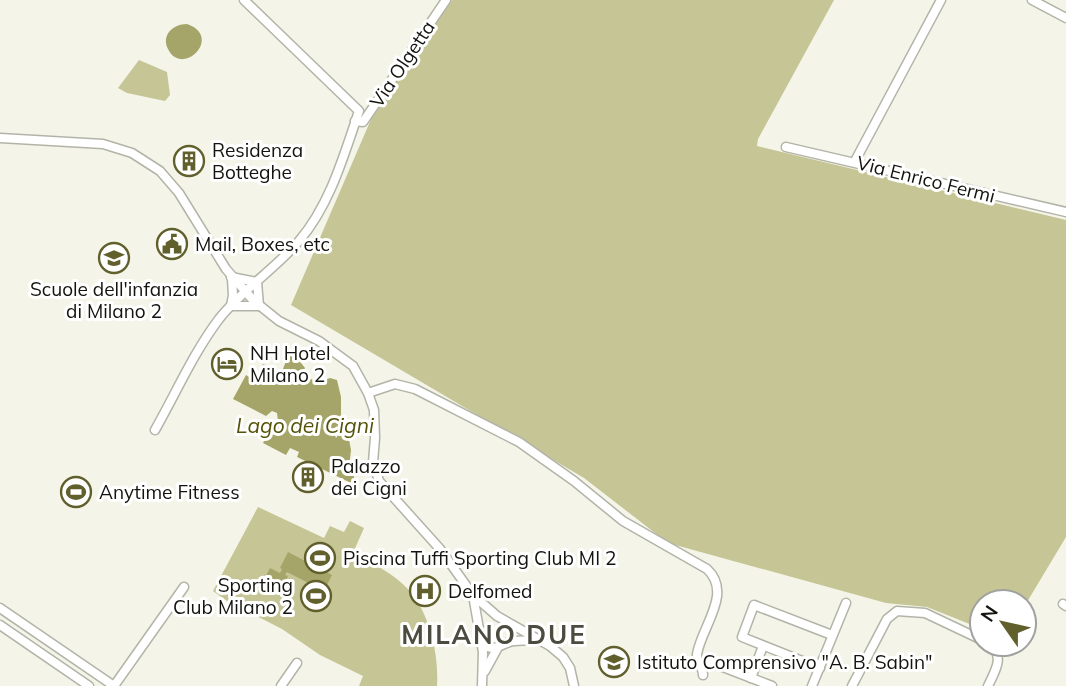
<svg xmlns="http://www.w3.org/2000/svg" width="1066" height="686" viewBox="0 0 1066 686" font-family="Mulish,sans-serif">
<rect width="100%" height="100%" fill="#f4f5e8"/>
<!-- green -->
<g fill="#c5c595">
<path d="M452 0H834L758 139 757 146 1066 220V537L1024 607V602H982V629L927 607 886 603 668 543 584 478 291 305 372 117Z"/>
<path d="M139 60 167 72 170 95 165 101 127 93 118 88Z"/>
<path d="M258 507 324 538 330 526 344 532 350 521 364 528 353 553C370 561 395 575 408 589 430 613 439 655 437 686H359L363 676 320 655 282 629 227 601 213 591Z"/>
</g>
<!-- water -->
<g fill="#a5a569">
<path d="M187 24C224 37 182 78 168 49 161 35 173 24 187 24Z"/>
<path d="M289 354H294L305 368 303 372 316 383 330 378 337 380 341 397V417L343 421 339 428H332L336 438 341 431 348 434 351 450 349 468 354 473V479L351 483 297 457 299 452 290 448 286 455 263 443 273 424 278 421 277 413 272 411 266 416 233 399 246 375 254 380 263 364 272 368 276 375 280 376Z"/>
<path d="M288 552 332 575 324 591 287 572 285 575 288 576 281 590 263 581 270 568 280 573 282 569 280 568Z"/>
</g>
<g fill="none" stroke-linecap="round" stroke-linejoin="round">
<!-- stream -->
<path stroke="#a5a569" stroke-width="2" d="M250 0 337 85"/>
<!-- minor casing -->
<g stroke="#b3b4a8" stroke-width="11">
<g id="minor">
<path d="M1032 0 1066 18"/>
<path d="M355 121 363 122 446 0"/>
<path d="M0 138 103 144 132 153 160 171 179 193 226 269 253 300 279 321 319 341 353 366 368 393 374 410 375 438 373 462 379 481 440 549 473 595 497 616 550 646 563 657 570 668 574 686"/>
<path d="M786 147 1066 212"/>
<path d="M855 161 941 0"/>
<path d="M231 277 257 282"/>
<path d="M232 279 233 295 231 306H259L257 282"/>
<path d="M368 393 395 384 415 389 519 442 574 481 623 521 707 569C733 593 702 626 697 654 696 661 703 667 703 675"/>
<path d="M155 430C176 393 194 352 219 319 242 290 275 269 299 241 330 205 344 155 359 111L244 0"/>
<path d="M473 595 483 652 482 686"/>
<path d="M1063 604 1066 606"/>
<path d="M0 608 114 686 184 587"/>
<path d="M0 625 89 686"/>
<path d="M481 643C492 652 497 647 507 643 515 639 529 641 537 641"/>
<path d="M710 662 772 686"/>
<path d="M820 668 742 637 754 605 832 635"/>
<path d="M485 671 497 649"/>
<path d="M751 678 763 646"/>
<path d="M281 686 297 663"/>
<path d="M812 686 846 603"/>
<path d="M852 686 887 619 897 611 925 613 982 640"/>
<path d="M988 686C995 671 1005 657 990 644"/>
</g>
</g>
<!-- minor -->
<use href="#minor" stroke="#fff" stroke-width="8"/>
</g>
<!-- icons -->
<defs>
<g id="building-ring" transform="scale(1.575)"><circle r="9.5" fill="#fff" stroke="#61602d" stroke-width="1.5"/><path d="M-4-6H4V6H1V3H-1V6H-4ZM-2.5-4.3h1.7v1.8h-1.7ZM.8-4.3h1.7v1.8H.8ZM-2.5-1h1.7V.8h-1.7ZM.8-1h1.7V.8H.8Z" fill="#61602d"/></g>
<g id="civic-ring" transform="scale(1.575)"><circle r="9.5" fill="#fff" stroke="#61602d" stroke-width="1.5"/><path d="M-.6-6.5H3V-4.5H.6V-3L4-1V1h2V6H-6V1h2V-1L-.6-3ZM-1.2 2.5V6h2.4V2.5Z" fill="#61602d"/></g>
<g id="school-ring" transform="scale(1.575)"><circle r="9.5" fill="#fff" stroke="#61602d" stroke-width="1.5"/><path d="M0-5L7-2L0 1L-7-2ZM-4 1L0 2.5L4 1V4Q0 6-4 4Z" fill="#61602d"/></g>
<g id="hotel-ring" transform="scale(1.575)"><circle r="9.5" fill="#fff" stroke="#61602d" stroke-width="1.5"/><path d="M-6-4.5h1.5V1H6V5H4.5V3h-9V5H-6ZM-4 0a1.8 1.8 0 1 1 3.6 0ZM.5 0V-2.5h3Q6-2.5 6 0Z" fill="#61602d"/></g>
<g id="stadium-ring" transform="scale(1.575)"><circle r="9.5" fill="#fff" stroke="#61602d" stroke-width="1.5"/><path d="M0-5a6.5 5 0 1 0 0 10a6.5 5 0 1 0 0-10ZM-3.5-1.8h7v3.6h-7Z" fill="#61602d"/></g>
<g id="hospital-ring" transform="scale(1.575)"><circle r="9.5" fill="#fff" stroke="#61602d" stroke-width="1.5"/><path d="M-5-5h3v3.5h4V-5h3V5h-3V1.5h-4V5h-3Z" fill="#61602d"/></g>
</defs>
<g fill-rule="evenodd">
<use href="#building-ring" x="189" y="161"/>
<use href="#civic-ring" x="172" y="244"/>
<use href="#school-ring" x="114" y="258"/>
<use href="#hotel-ring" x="227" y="364"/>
<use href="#building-ring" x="308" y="477"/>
<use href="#stadium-ring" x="76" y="492"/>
<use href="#stadium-ring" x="320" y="558"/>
<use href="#hospital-ring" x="425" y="591"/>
<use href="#stadium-ring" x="316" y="596"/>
<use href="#school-ring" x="614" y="662"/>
</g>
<g text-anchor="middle" stroke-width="6" stroke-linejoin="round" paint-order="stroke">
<!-- street labels -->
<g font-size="19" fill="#13130f" stroke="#fff">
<text transform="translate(402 64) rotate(-56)" y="7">Via Olgetta</text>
<text transform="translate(926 179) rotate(14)" y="7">Via Enrico Fermi</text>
</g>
<!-- poi labels -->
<g font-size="19" fill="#13130f" stroke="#fff" text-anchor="start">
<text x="212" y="157">Residenza<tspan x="212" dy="22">Botteghe</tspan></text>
<text x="195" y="251">Mail, Boxes, etc</text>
<text x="114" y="296" text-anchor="middle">Scuole dell'infanzia<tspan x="114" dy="22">di Milano 2</tspan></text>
<text x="250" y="360">NH Hotel<tspan x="250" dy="22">Milano 2</tspan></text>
<text x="331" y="473">Palazzo<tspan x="331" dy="22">dei Cigni</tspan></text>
<text x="99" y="499">Anytime Fitness</text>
<text x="343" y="565">Piscina Tuffi Sporting Club MI 2</text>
<text x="293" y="592" text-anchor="end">Sporting<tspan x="293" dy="22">Club Milano 2</tspan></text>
<text x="448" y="598">Delfomed</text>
<text x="637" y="669">Istituto Comprensivo "A. B. Sabin"</text>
</g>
<!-- water labels -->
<g font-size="21" font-style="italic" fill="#555309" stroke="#fff">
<text x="305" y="433">Lago dei Cigni</text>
</g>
<!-- district labels -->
<g font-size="26" font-weight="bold" letter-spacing="2" fill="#4b4b40" stroke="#fff">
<text x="494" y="644">MILANO DUE</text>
</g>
</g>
<!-- north arrow -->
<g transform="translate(1003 623) rotate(304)"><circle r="33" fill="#ffffff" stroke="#a1a19f" stroke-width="2"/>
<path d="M0-5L12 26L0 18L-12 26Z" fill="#61602d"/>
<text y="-10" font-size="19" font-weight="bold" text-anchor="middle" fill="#13130f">N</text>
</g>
</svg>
